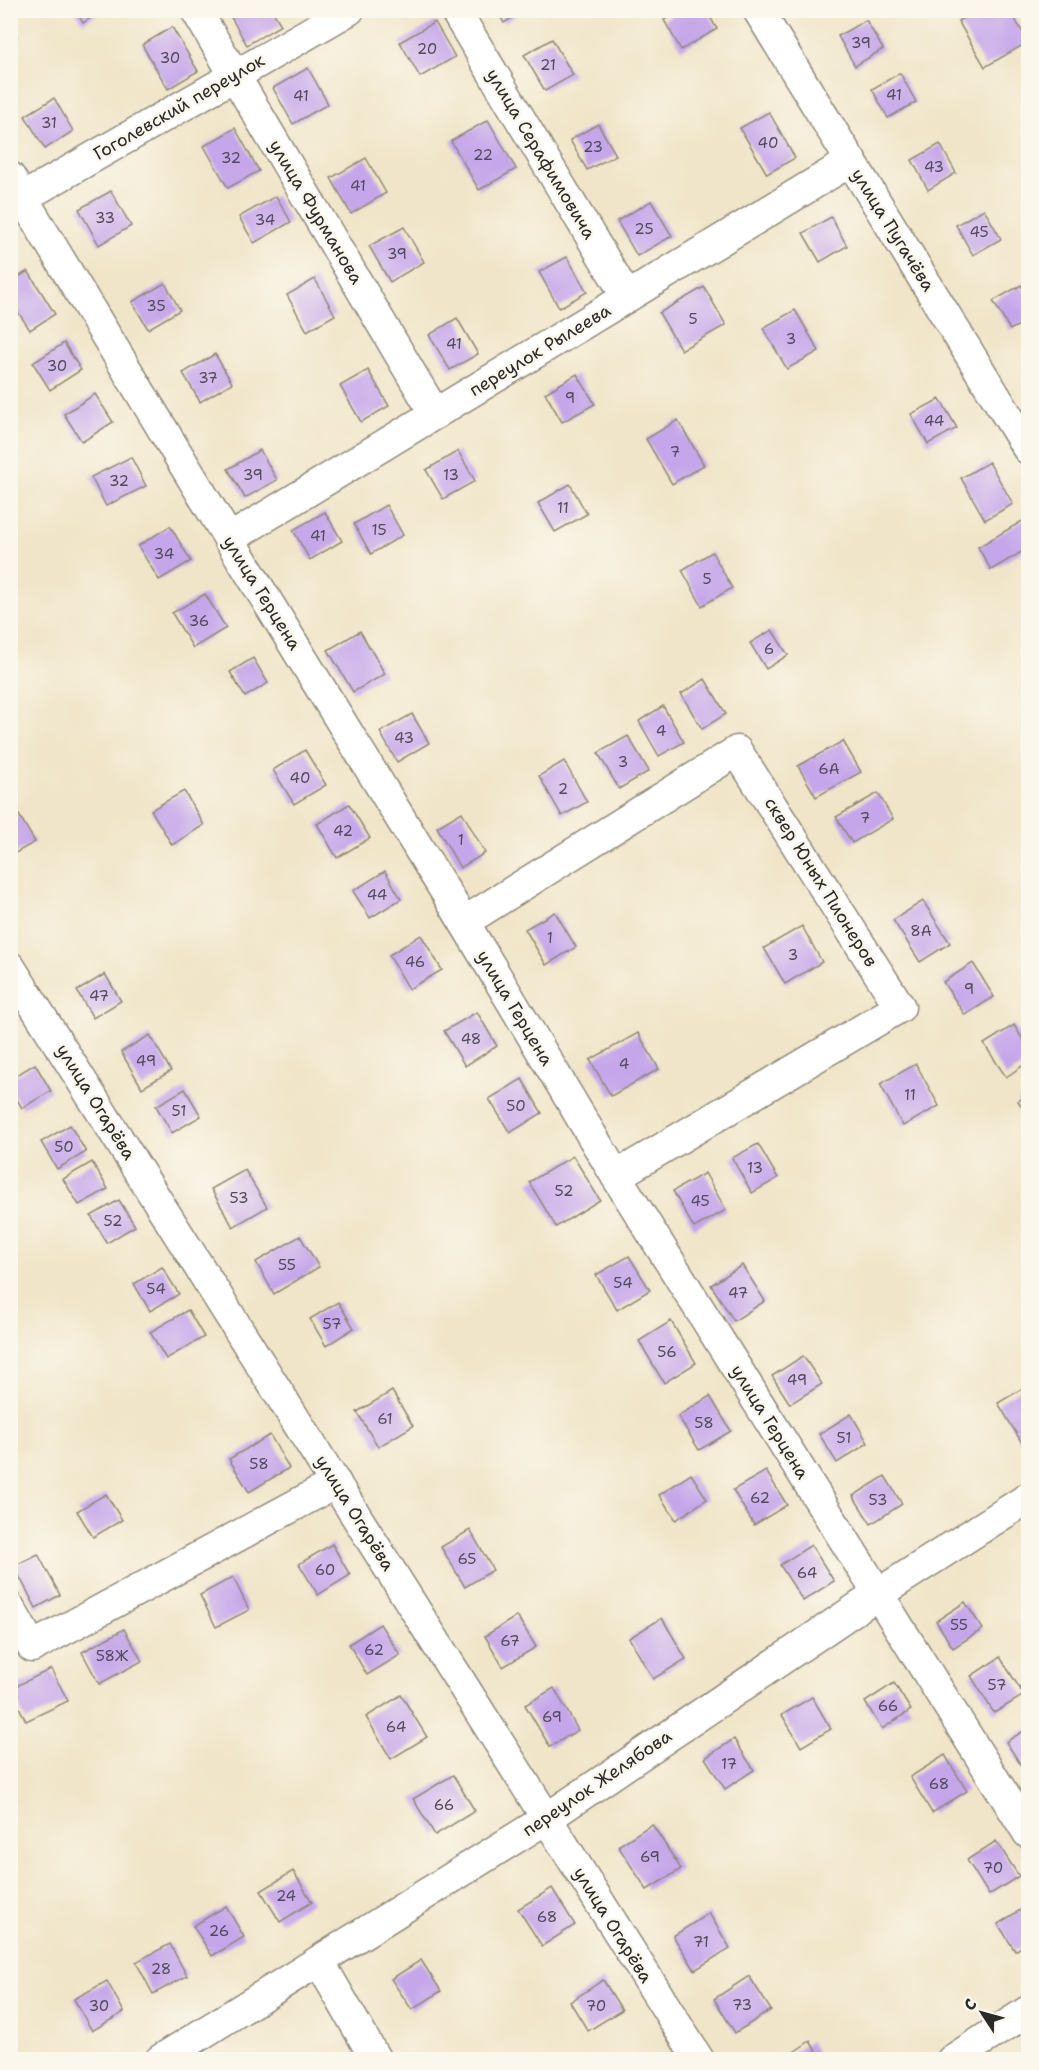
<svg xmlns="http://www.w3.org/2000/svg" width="1039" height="2070" viewBox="0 0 1039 2070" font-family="'Shantell Sans',sans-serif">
<rect width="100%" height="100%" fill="#fbf7ec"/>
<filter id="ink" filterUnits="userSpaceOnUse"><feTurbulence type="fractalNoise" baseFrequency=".0167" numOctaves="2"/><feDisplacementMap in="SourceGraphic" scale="12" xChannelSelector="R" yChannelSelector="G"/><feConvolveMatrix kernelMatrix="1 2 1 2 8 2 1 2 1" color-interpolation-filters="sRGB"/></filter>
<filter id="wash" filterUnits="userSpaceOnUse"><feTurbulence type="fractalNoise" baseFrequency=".008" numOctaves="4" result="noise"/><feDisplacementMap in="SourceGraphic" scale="24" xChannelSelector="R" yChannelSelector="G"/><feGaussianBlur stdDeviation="1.35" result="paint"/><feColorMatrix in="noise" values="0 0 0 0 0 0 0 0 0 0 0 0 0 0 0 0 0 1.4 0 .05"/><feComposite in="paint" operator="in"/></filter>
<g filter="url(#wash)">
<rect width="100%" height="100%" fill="#f0e5c8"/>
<g id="blocks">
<!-- building -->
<g fill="#c5a6ea">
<path d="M75 10H103L83 23Z"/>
<path d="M230 10H272L281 25 247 45 228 12Z"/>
<path d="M496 10H525L504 23Z"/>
<path d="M681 10H706L717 29 681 50 664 20Z"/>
<path d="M976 10H1010L1028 42 985 67 958 21Z"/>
<path d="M866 20 883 49 855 66 838 36Z"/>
<path d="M435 22 455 57 420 77 400 42Z"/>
<path d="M10 25 17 37 10 41Z"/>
<path d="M172 27 198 71 168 89 142 45Z"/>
<path d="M552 39 573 75 545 91 524 55Z"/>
<path d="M308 68 328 104 293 124 273 88Z"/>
<path d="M900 73 916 102 888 118 872 89Z"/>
<path d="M54 98 73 131 45 149 25 116Z"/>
<path d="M769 112 795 158 767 174 740 128Z"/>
<path d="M488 120 516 169 479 190 451 141Z"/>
<path d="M598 124 616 155 587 170 570 140Z"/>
<path d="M235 128 259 171 228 188 204 146Z"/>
<path d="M940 144 956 173 928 190 912 160Z"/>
<path d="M366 158 386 193 351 214 331 178Z"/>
<path d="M111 191 131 226 99 245 79 209Z"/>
<path d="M276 196 291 222 254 243 239 217Z"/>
<path d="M651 201 672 236 637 256 617 221Z"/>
<path d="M984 209 1001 239 973 255 956 225Z"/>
<path d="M831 217 847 246 820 262 803 233Z"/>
<path d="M404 227 424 262 390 282 369 246Z"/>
<path d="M567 257 587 292 559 308 539 272Z"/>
<path d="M28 271 55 314 30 330 10 300V282Z"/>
<path d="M315 279 335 315 307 331 287 295Z"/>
<path d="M165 283 180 310 148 329 132 302Z"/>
<path d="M1021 285 1028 297V320L1010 330 993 301Z"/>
<path d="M704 287 726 325 681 350 659 313Z"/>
<path d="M795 310 819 351 787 369 763 328Z"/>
<path d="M457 318 478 354 450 370 429 335Z"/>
<path d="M64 343 81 370 50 390 33 363Z"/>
<path d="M215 354 232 383 200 402 183 373Z"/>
<path d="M368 370 389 406 361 422 340 386Z"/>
<path d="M577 374 595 404 562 422 545 393Z"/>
<path d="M95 394 113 422 82 442 64 414Z"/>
<path d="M940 399 957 428 928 444 911 414Z"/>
<path d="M678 420 704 465 672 484 646 439Z"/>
<path d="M260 450 277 480 245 498 228 469Z"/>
<path d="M458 451 475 481 443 499 426 470Z"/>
<path d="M131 457 146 486 106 506 91 477Z"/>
<path d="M989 462 1013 504 985 520 961 478Z"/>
<path d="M570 484 587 514 555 532 538 503Z"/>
<path d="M386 505 403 535 371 554 354 524Z"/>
<path d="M325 512 342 541 310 560 293 530Z"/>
<path d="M1024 520 1028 528V548L991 570 978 547Z"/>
<path d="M170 526 191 561 159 580 138 546Z"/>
<path d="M712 552 732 588 702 606 682 570Z"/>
<path d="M205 594 226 628 193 648 172 613Z"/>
<path d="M772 630 788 655 766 669 750 643Z"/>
<path d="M360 631 385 674 353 692 328 650Z"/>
<path d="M253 658 268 683 245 697 230 672Z"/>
<path d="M705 679 726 714 702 729 681 694Z"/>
<path d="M663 706 684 742 659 756 639 721Z"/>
<path d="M412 714 429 743 397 762 380 732Z"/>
<path d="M628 736 649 771 619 789 598 753Z"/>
<path d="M843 741 861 772 816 797 798 766Z"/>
<path d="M305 750 326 785 294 804 273 770Z"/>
<path d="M564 761 587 802 562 816 539 776Z"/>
<path d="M184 791 204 825 172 845 151 810Z"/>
<path d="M878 793 893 819 852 843 836 817Z"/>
<path d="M349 804 370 838 337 858 317 824Z"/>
<path d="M462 812 485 853 460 868 437 827Z"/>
<path d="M19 815 35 842 10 856V820Z"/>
<path d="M385 871 401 899 370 918 353 891Z"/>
<path d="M923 901 950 943 920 962 893 920Z"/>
<path d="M555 912 576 947 546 965 525 929Z"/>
<path d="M802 926 822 962 785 984 764 948Z"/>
<path d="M421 935 442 970 409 989 389 955Z"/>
<path d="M973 963 994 997 965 1015 943 982Z"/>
<path d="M105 974 121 1001 93 1018 77 991Z"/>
<path d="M477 1012 497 1046 465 1066 444 1031Z"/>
<path d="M1014 1025 1028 1048V1062L1006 1077 984 1044Z"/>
<path d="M638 1033 659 1069 611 1096 590 1060Z"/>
<path d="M150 1035 171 1071 142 1088 121 1052Z"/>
<path d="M35 1064 51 1091 22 1108 10 1088V1079Z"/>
<path d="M916 1064 939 1106 903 1126 880 1084Z"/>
<path d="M522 1079 542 1113 510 1133 489 1099Z"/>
<path d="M185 1089 201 1116 172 1133 156 1106Z"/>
<path d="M1028 1095V1117L1018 1101Z"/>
<path d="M70 1125 86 1152 57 1169 41 1142Z"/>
<path d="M758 1144 778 1178 752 1193 732 1158Z"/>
<path d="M573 1156 600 1200 556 1227 529 1182Z"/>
<path d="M92 1162 108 1189 79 1205 63 1179Z"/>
<path d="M245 1170 267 1207 233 1227 211 1189Z"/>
<path d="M705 1173 726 1210 694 1228 673 1191Z"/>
<path d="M119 1200 135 1226 107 1243 91 1216Z"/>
<path d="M300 1236 319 1267 274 1294 256 1262Z"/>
<path d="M629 1256 650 1290 617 1310 596 1275Z"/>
<path d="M742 1265 765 1301 734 1321 711 1285Z"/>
<path d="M162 1267 179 1294 150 1311 134 1284Z"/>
<path d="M338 1302 354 1328 326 1346 310 1319Z"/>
<path d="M188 1310 204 1337 166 1359 150 1332Z"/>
<path d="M671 1321 696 1363 664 1383 639 1341Z"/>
<path d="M803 1356 822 1384 790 1404 772 1376Z"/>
<path d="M1028 1385V1439L1022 1443 998 1403Z"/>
<path d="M392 1391 413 1426 378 1447 357 1412Z"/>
<path d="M710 1396 731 1431 699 1450 678 1416Z"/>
<path d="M851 1414 868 1443 837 1463 819 1434Z"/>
<path d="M270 1435 289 1468 249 1492 229 1459Z"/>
<path d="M766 1471 787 1505 754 1525 733 1490Z"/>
<path d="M691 1474 707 1499 676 1520 659 1495Z"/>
<path d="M885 1476 902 1504 871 1524 853 1496Z"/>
<path d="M106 1494 122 1520 93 1537 77 1511Z"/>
<path d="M470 1530 493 1570 465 1587 441 1547Z"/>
<path d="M332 1544 350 1575 318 1595 299 1564Z"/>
<path d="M811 1545 834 1581 803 1601 780 1565Z"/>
<path d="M38 1554 60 1595 36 1608 14 1566Z"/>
<path d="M233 1577 249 1610 216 1627 200 1595Z"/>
<path d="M965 1602 983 1629 953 1648 936 1621Z"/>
<path d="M517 1616 536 1647 503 1667 485 1636Z"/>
<path d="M662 1618 686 1659 653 1679 629 1638Z"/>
<path d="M380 1624 400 1655 367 1675 349 1644Z"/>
<path d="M124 1629 142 1661 99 1684 82 1652Z"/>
<path d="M1000 1657 1024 1695 994 1713 971 1676Z"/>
<path d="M51 1669 68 1701 26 1721 10 1689Z"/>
<path d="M894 1683 911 1710 882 1729 865 1702Z"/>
<path d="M554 1688 578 1730 550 1747 525 1705Z"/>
<path d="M401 1695 427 1737 391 1759 366 1717Z"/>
<path d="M812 1697 831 1729 801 1747 782 1715Z"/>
<path d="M1028 1728V1766L1024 1770 1006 1742Z"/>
<path d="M734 1739 754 1770 725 1789 705 1758Z"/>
<path d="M945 1755 967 1791 932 1813 910 1777Z"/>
<path d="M453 1775 475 1811 435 1835 413 1799Z"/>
<path d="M652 1824 681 1869 647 1890 618 1846Z"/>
<path d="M996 1841 1019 1876 989 1895 967 1860Z"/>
<path d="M293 1871 312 1902 280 1922 261 1891Z"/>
<path d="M552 1888 575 1925 542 1946 518 1909Z"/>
<path d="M1028 1905V1943L1015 1951 998 1924Z"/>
<path d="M226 1906 244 1937 212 1956 193 1926Z"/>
<path d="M709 1913 730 1948 695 1970 673 1936Z"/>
<path d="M170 1944 187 1976 153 1994 136 1962Z"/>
<path d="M421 1960 441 1991 412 2010 391 1979Z"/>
<path d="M749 1976 771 2010 735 2033 714 1999Z"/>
<path d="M603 1980 622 2010 588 2031 570 2002Z"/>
<path d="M107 1981 124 2012 92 2031 74 1999Z"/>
<path d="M810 2041 821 2060H782Z"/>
</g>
</g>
</g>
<g filter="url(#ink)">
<use href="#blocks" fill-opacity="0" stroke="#8e887a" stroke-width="1.5"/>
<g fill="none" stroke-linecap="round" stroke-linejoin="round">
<!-- minor casing -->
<g stroke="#8e887a" stroke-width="33">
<g id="minor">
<path d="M196 10 435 414"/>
<path d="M455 10 627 297"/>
<path d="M758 10 1028 449"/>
<path d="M10 177 229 539 464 922 616 1176 1028 1833"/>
<path d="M10 205 349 10"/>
<path d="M229 539 851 161"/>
<path d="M464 922 737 751 900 1007 616 1176"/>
<path d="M10 967 699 2060"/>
<path d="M10 1608 32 1647 336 1483"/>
<path d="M319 1961 376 2060"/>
<path d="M160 2060 546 1819 878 1594 1028 1498"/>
<path d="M952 2060 1028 2011"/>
</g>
</g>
<!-- minor -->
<use href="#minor" stroke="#fff" stroke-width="30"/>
</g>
</g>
<g text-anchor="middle" stroke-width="5" stroke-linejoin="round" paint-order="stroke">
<!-- number labels -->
<g font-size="15" fill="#524a5b">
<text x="861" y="48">39</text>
<text x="427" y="54">20</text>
<text x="170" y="63">30</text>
<text x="548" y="70">21</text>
<text x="894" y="100">41</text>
<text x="301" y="101">41</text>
<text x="49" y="128">31</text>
<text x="768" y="148">40</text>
<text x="593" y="152">23</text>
<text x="483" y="160">22</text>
<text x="231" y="163">32</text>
<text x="934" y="172">43</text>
<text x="358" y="191">41</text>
<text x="105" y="223">33</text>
<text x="265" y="225">34</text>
<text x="644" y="234">25</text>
<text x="979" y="237">45</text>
<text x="397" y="259">39</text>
<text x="156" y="311">35</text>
<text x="693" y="324">5</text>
<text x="791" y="344">3</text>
<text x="454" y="349">41</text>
<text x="57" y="371">30</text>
<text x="208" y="383">37</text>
<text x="570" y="403">9</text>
<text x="934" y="426">44</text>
<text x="675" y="457">7</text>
<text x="253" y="480">39</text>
<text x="451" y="480">13</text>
<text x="119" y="486">32</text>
<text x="563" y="513">11</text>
<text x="379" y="535">15</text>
<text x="318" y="541">41</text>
<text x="164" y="559">34</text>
<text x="707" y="584">5</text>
<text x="199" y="626">36</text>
<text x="769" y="654">6</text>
<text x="661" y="736">4</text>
<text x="404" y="743">43</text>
<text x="623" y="767">3</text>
<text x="829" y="774">6А</text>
<text x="300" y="783">40</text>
<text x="563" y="794">2</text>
<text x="865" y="823">7</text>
<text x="343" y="836">42</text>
<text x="461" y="845">1</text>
<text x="377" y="900">44</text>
<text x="921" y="936">8А</text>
<text x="550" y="943">1</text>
<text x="793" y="960">3</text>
<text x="415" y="967">46</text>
<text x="969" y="994">9</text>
<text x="99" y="1001">47</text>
<text x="471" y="1044">48</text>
<text x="146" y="1066">49</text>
<text x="624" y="1069">4</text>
<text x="910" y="1100">11</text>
<text x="516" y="1111">50</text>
<text x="179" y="1116">51</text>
<text x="64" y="1152">50</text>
<text x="755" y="1173">13</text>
<text x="564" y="1196">52</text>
<text x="239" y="1203">53</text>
<text x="700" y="1206">45</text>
<text x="113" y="1226">52</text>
<text x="287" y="1270">55</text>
<text x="623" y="1288">54</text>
<text x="156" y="1294">54</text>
<text x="738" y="1298">47</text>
<text x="332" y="1329">57</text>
<text x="667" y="1357">56</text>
<text x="797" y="1385">49</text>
<text x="385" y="1424">61</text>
<text x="704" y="1428">58</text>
<text x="844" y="1443">51</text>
<text x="259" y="1469">58</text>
<text x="760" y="1503">62</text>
<text x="878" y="1505">53</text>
<text x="467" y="1564">65</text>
<text x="325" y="1575">60</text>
<text x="807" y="1578">64</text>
<text x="959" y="1630">55</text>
<text x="510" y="1646">67</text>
<text x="374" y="1655">62</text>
<text x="112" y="1661">58Ж</text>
<text x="997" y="1690">57</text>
<text x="888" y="1711">66</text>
<text x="552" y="1722">69</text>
<text x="396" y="1732">64</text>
<text x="729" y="1769">17</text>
<text x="939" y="1789">68</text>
<text x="444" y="1810">66</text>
<text x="650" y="1862">69</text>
<text x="993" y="1873">70</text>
<text x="286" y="1901">24</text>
<text x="547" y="1922">68</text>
<text x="219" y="1936">26</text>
<text x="701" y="1947">71</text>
<text x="161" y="1974">28</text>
<text x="742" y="2010">73</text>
<text x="99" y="2011">30</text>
<text x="596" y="2011">70</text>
</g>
<!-- street labels -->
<g font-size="18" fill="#2b2b2b" stroke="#fbf7ec">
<text transform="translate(179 107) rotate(-30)" y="6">Гоголевский переулок</text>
<text transform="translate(541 154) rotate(59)" y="6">улица Серафимовича</text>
<text transform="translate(316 212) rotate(59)" y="6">улица Фурманова</text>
<text transform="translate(893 230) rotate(58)" y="6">улица Пугачёва</text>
<text transform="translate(540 350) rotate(-31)" y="6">переулок Рылеева</text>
<text transform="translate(262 593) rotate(58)" y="6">улица Герцена</text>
<text transform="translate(821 882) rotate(58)" y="6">сквер Юных Пионеров</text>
<text transform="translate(515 1008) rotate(59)" y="6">улица Герцена</text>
<text transform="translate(96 1102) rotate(58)" y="6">улица Огарёва</text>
<text transform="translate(770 1422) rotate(58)" y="6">улица Герцена</text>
<text transform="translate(355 1513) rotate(58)" y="6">улица Огарёва</text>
<text transform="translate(597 1783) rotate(-34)" y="6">переулок Желябова</text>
<text transform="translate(613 1925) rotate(58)" y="6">улица Огарёва</text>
</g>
</g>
<!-- margin -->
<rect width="1039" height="2070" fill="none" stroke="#fbf7ec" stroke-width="36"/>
<!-- north arrow -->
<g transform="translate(982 2013) rotate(306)" stroke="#fbf7ec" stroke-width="4.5" paint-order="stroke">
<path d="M0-4.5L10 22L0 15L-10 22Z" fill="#2b2b2b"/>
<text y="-9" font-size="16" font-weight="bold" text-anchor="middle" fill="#2b2b2b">С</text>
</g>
</svg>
